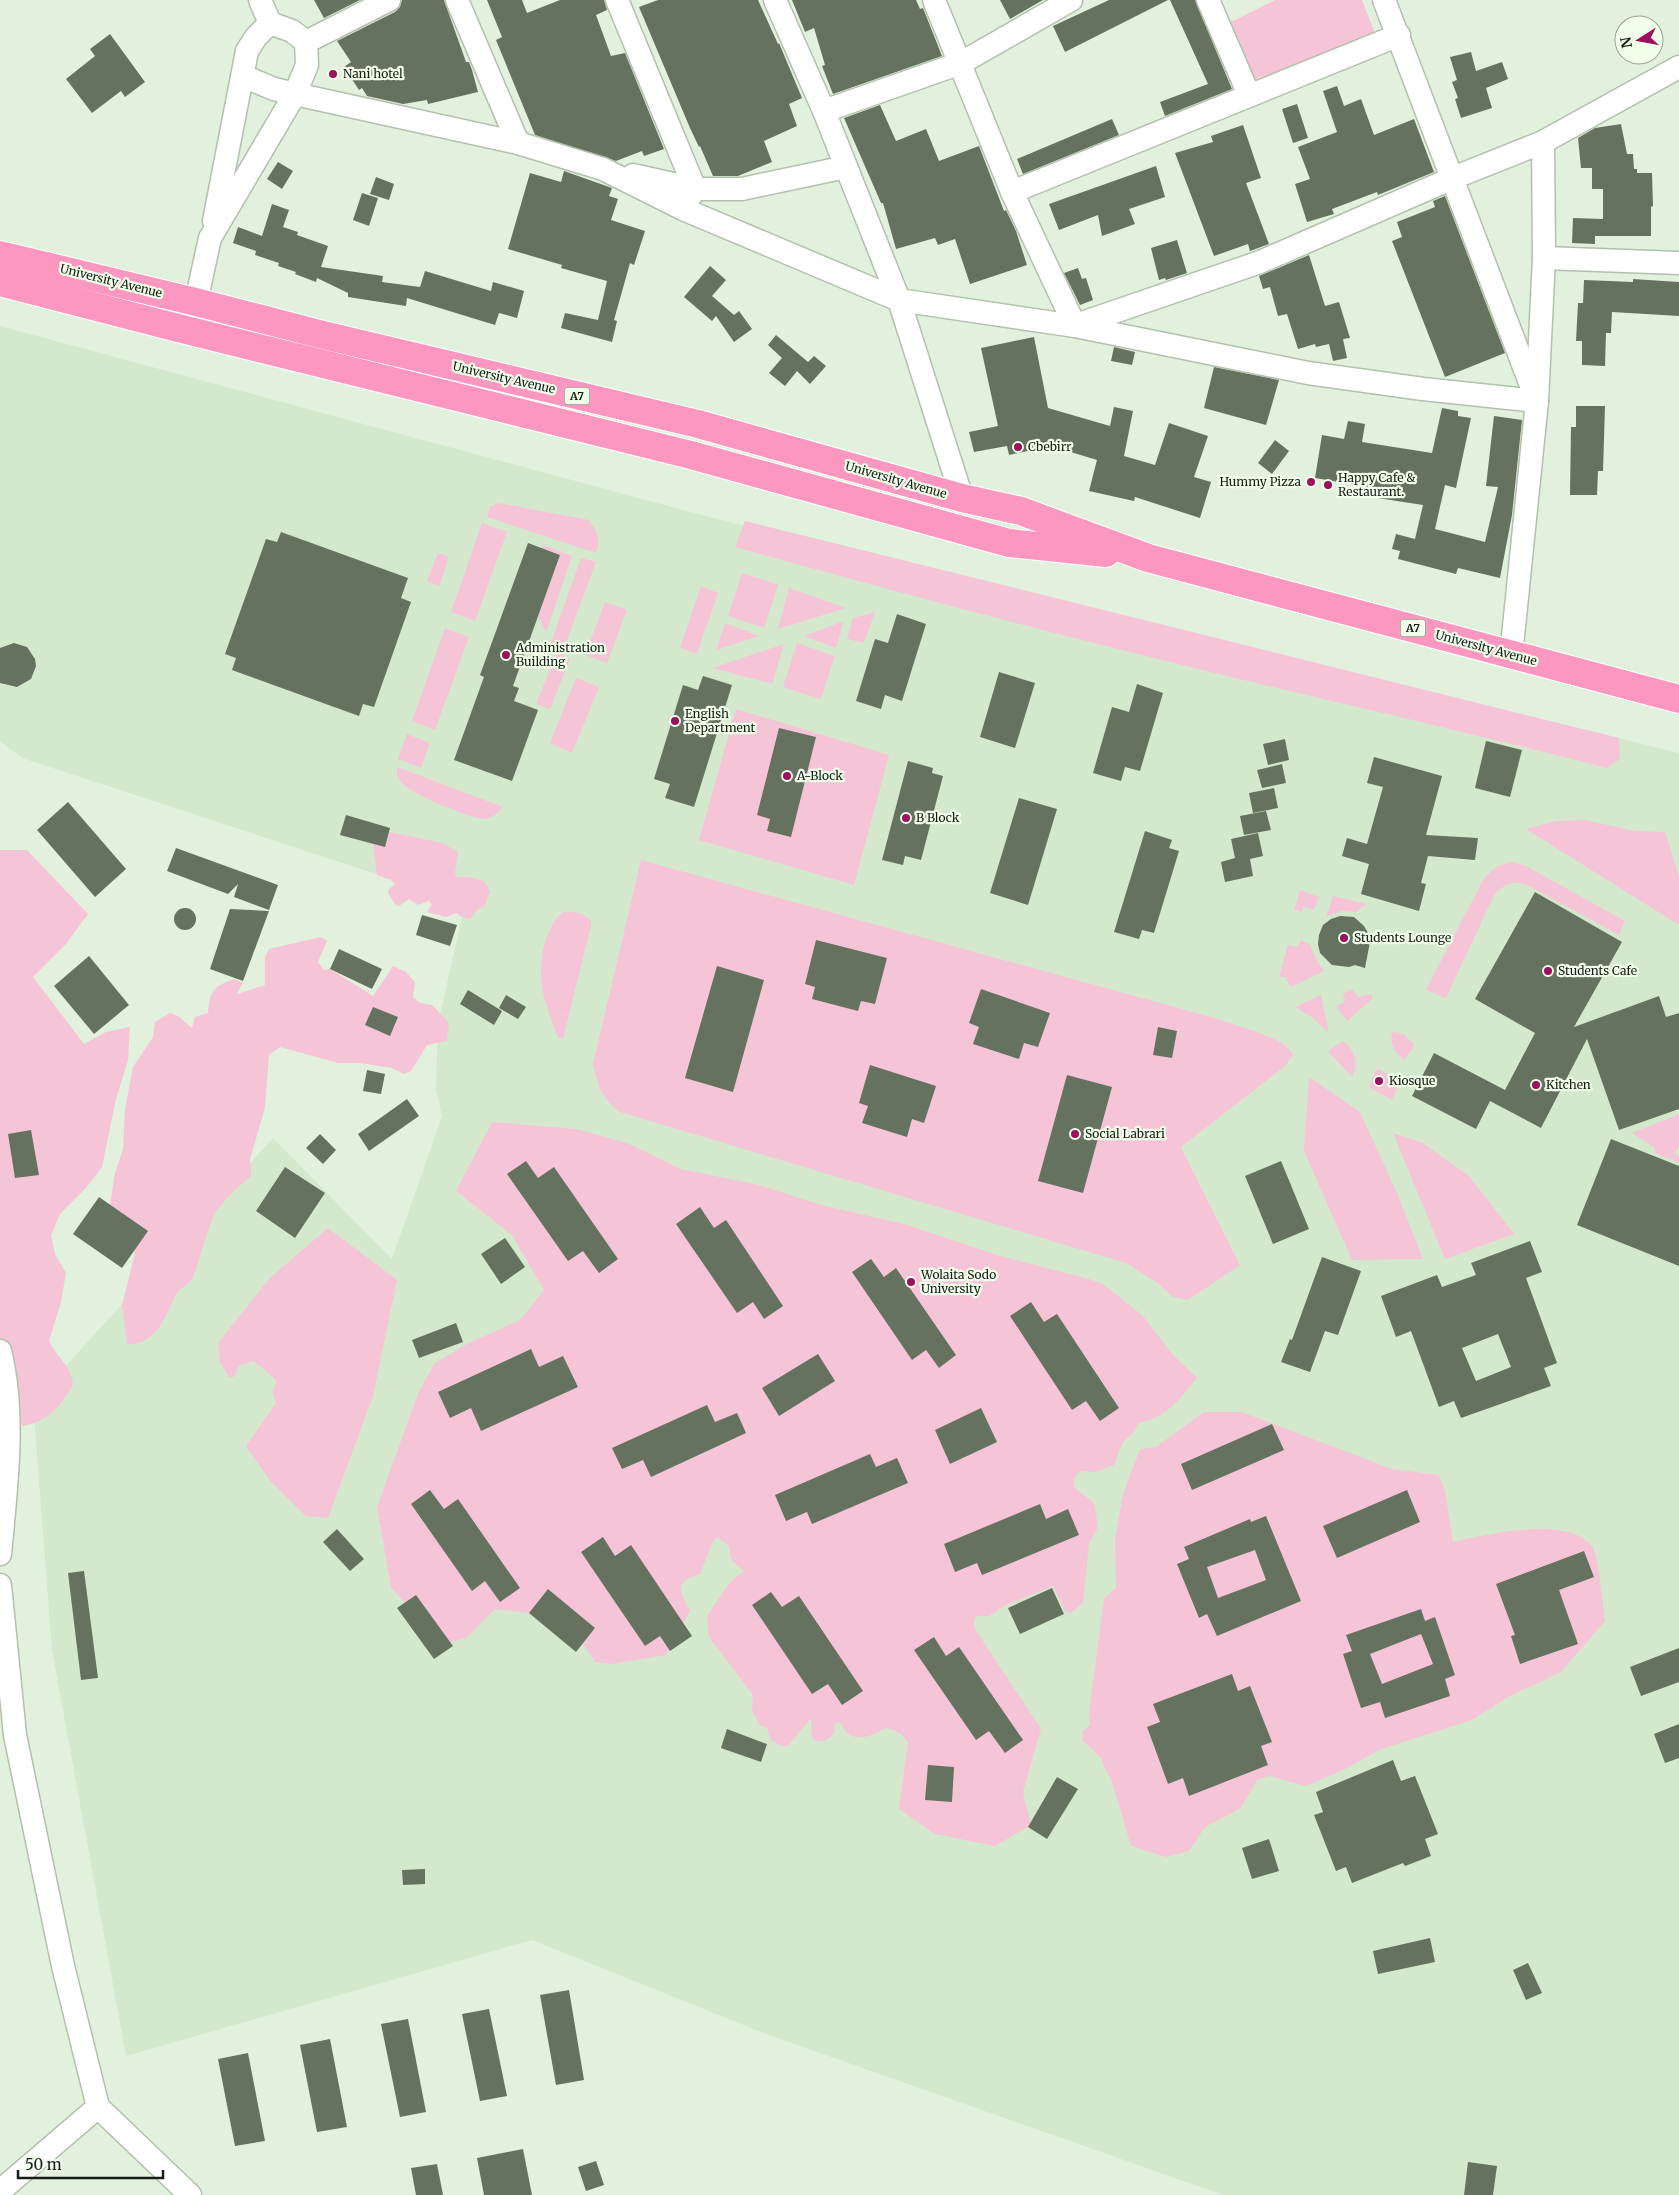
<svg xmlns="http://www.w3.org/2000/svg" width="1679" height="2195" viewBox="0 0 1679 2195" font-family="Merriweather,serif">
<rect width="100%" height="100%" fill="#e2f1dd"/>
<!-- built -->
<path fill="#d4e8cd" d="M0 326 709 517 1679 753V2195H1223L766 2034 532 1940 126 2056 52 1650 33 1402 273 1138 392 1259 442 1116 436 1089 438 1024 465 903 22 758 0 741Z"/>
<!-- green -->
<g fill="#f5c5d7">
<path d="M1275 0H1362L1376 36 1255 79 1231 22Z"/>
<path d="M498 503 589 520C597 532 601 539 596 553L487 517 491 506Z"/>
<path d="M745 521 1619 738 1620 759 1607 768C1468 732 1329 701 1190 667 1038 630 886 589 735 547Z"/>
<path d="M482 523 507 532 475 621 451 612Z"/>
<path d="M544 545 572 556 546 632 538 617 560 555 542 548Z"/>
<path d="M438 553 449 557 439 586 427 581Z"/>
<path d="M581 558 596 562 563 651 550 646Z"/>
<path d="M742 573 778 585 764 628 728 616Z"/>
<path d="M701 586 718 593 697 654 680 648Z"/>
<path d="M789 588 846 608 778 629Z"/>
<path d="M605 602 627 610 607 663 585 655Z"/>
<path d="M875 612 864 643 847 639 853 618Z"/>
<path d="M844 621 836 648 804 636Z"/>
<path d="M725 623 759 636 716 650Z"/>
<path d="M445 628 469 637 435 730 412 721Z"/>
<path d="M797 643 835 656 821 699 783 687Z"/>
<path d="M784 644 772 684 712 668Z"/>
<path d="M557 653 570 659 550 709 536 704Z"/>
<path d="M576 678 599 687 572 753 550 743Z"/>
<path d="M736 709 889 755 854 885 699 840Z"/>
<path d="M407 734 430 743 421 768 398 759Z"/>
<path d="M397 767 503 807C497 813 493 819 483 819 470 818 414 795 404 785 399 780 396 774 397 767Z"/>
<path d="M1585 820 1635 831 1665 832 1679 876V925L1526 829 1556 821Z"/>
<path d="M385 831 442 843 458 852 455 873 457 877H469L484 881 490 891 484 907 478 909 470 919 461 917 457 913 446 917 427 912 432 904 429 901 418 905 409 899 399 906 396 905 388 893 389 889 395 884 391 880 377 875 373 845Z"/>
<path d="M0 850H27L88 914 66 944 33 977 84 1044 106 1032 130 1027 128 1060 116 1099 102 1167 86 1188 60 1214 51 1235 55 1254 66 1273 61 1302 49 1341C58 1359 71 1365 73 1385 58 1408 51 1420 23 1426L8 1408 0 1352Z"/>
<path d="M641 860 1218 1019C1234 1025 1289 1039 1293 1055L1285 1066 1181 1147 1240 1265 1188 1300 1173 1297 1156 1282 1126 1263 620 1112C602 1100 597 1084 593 1064Z"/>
<path d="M1513 862 1526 866 1625 921 1619 935 1529 886C1513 880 1509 882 1495 893L1446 998 1426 990 1482 882C1491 870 1497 864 1513 862Z"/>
<path d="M1300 890 1319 897 1314 910 1304 906 1302 912 1294 909Z"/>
<path d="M1333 896 1366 904 1356 912 1342 911 1326 917Z"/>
<path d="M563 912C574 911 583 912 591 921V926L563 1039 558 1038C545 1001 535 982 545 942 548 932 554 919 563 912Z"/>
<path d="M321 937 327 941 318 962 324 970 330 969 373 996 393 966 406 972 415 982 413 997 420 1003 432 1005 449 1023 447 1041 427 1045 411 1071 404 1074 392 1068 360 1063H338L280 1047 269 1055 265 1108 250 1159 251 1176C242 1183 219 1205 214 1215 205 1235 201 1257 193 1277 190 1284 181 1287 177 1293 165 1315 158 1345 127 1344L122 1305 135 1253 109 1211 115 1173 123 1149 125 1109 133 1067 153 1037 155 1022 170 1013 178 1016 192 1028 195 1017 208 1013C210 991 212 987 234 979L243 983 237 994 265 985V957L269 949Z"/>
<path d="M1300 940 1310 944 1316 959 1324 971 1291 987 1285 977H1279L1288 945 1296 947 1300 943Z"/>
<path d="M1352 989 1358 997 1370 994 1373 998 1347 1021 1336 1006 1345 1002 1343 994Z"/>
<path d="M1321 995 1329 1033 1313 1018 1295 1007Z"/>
<path d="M1393 1031 1405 1035 1414 1045 1405 1060C1395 1054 1388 1042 1393 1031Z"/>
<path d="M1343 1041C1355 1050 1359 1063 1352 1077L1328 1051Z"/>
<path d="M1379 1069 1400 1081 1392 1100 1369 1087 1375 1071Z"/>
<path d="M1309 1077 1360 1112 1397 1193 1423 1259 1352 1260 1304 1151Z"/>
<path d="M1679 1114V1146L1675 1153 1679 1156V1163L1655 1153 1654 1147 1632 1133Z"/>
<path d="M492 1122 576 1129 627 1143 681 1169 759 1185 821 1205 904 1224 997 1255 1089 1279 1103 1284 1142 1315 1174 1356 1197 1378C1179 1399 1168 1417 1139 1423L1134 1432 1123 1442 1114 1465 1096 1472 1080 1471 1074 1478V1487L1094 1503 1098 1527 1089 1544 1083 1603 1071 1613 1065 1611 1053 1586 1004 1606 989 1616H976L974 1625 977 1632 1041 1729 1023 1792 1031 1825 995 1846 935 1834 899 1809 908 1742 900 1733 887 1728C874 1734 858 1744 845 1731 842 1727 843 1724 838 1722L834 1725 835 1731C830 1739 826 1742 816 1741L812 1738 811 1718 788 1746H781L770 1739 767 1728 760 1725 752 1711 753 1695 709 1637 707 1616 729 1583 744 1571 732 1561 728 1545 718 1537 713 1541 700 1574 687 1579 681 1585 682 1595 690 1611 666 1655 612 1664 596 1662 562 1617 495 1609 466 1638 442 1645 391 1587 377 1507 419 1391 435 1363 465 1345 520 1320 544 1290 512 1235 456 1191Z"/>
<path d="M1393 1133 1423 1143 1469 1176 1514 1234 1445 1259Z"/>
<path d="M328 1228 397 1280 373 1396 328 1518 306 1516 271 1482 246 1446 276 1403 272 1391 277 1381 254 1361 239 1366 234 1377H229L220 1362 218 1343 270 1278Z"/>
<path d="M1204 1412H1242L1392 1469 1439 1475 1445 1491 1453 1542C1487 1534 1568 1515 1592 1546 1599 1556 1603 1607 1605 1621L1561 1672 1510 1696 1472 1720 1381 1749 1345 1769 1306 1786 1269 1776 1257 1780 1241 1808 1205 1827 1189 1851 1166 1857 1131 1846 1113 1785 1100 1757 1083 1741V1731L1090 1725 1089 1713 1104 1599 1116 1588 1115 1539 1123 1494 1140 1449 1156 1447Z"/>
</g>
<!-- building -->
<g fill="#657260" fill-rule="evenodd">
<path d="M314 0H360L324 18Z"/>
<path d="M402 0H444L466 62H469L472 70 478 92 428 104 427 100 403 104 367 96 362 88 359 90 344 67 351 62 337 41 395 12 400 7Z"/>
<path d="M487 0H522L527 13 560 0H604L607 10 596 15 611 56 625 53 664 149 644 156 642 151 616 161 535 135 496 40 502 37Z"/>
<path d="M658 0H758L778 44 779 43 802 98 789 104 797 126 764 141 772 162 738 176H713L700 146 699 147 690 128 639 7Z"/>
<path d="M792 0H916L920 9 923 8 942 56 833 94 822 66 825 65 814 28 805 32Z"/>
<path d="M1000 0H1043L1010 19Z"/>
<path d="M1109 0H1168L1065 52 1053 26Z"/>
<path d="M1170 0H1195L1232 89 1165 116 1160 102 1208 84Z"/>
<path d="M110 34 145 82 125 97 121 91 92 113 66 79 95 56 90 49Z"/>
<path d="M1471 52 1476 71 1502 62 1508 79 1486 88 1492 108 1461 118 1455 99 1458 98 1452 82 1457 80 1450 57Z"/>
<path d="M1337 86 1344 106 1361 99 1374 135 1414 119 1434 172 1378 195 1377 192 1332 209 1334 214 1307 222 1295 184 1310 179 1298 147 1337 132 1323 91Z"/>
<path d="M1297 104 1308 138 1293 143 1282 109Z"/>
<path d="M880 105 896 141 926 129 939 161 979 146 1004 211 1006 210 1016 231 1027 265 970 284 955 239 938 245 935 238 896 249 883 203H881L844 118Z"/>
<path d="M1112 119 1119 135 1023 174 1017 159Z"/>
<path d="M1621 124 1627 154H1633L1634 169H1637V173H1652L1653 206 1651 207V236H1595V244L1572 243 1573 218 1603 219V189H1592V168H1581L1578 138 1595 128Z"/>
<path d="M1243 125 1261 178 1246 183 1269 244 1250 251 1248 244 1214 256 1175 153 1213 142 1211 136Z"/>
<path d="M278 162 293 171 282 189 267 179Z"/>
<path d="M1156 166 1165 197 1129 209 1135 224 1102 236 1098 215 1059 230 1049 204Z"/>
<path d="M564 171 612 188 609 196 618 199 611 220 645 231 634 265 630 263 614 320 617 321 612 342 561 328 565 313 598 320 607 281 561 268 562 265 508 249 530 173 561 182Z"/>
<path d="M376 177 394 184 389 200 370 194Z"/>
<path d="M362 193 378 198 369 226 353 220Z"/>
<path d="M1445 196 1505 353 1445 377 1392 241 1402 237 1397 222 1435 207 1433 201Z"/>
<path d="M272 204 289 210 283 227 298 232 297 235 328 246 321 267 383 276 382 282 420 287 425 271 491 291 493 282 524 291 517 318 499 313 495 325 407 298 406 306 348 297V293L317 278 316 282 295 274 296 272 278 266 279 263 255 255 256 251 233 243 238 227 262 236Z"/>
<path d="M1177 240 1187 273 1166 280 1165 278 1159 280 1151 248Z"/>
<path d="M1309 255 1325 306 1339 302 1350 338 1343 339 1347 358 1333 361 1329 344 1316 347 1315 344 1298 349 1287 314 1278 316 1270 287 1263 289 1259 276Z"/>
<path d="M710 266 726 280 712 296 734 315 739 311 752 329 734 342 716 316 712 321 684 297Z"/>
<path d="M1078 268 1082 279 1086 278 1093 300 1080 305 1064 273Z"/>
<path d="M1633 279 1679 282V316L1612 312 1611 333H1606L1605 366 1582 365V341H1576L1578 303H1583L1584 280 1633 282Z"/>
<path d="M776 335 808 362 814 356 826 366 810 384 797 371 785 386 769 373 782 358 768 345Z"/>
<path d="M1034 337 1048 408 1110 426 1114 407 1133 411 1124 456 1155 465 1169 423 1208 436 1194 477 1211 482 1200 518 1135 497 1134 501 1089 491 1097 460 1051 446 1009 455 1007 446 974 452 969 432 998 426 981 348Z"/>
<path d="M1114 347 1135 352 1132 365 1111 361Z"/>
<path d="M1214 367 1279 380 1266 425 1204 408Z"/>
<path d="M1576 406H1605L1603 471H1598L1597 495H1570L1571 427H1576Z"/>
<path d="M1442 408 1458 411V416L1471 418 1456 488 1445 485 1435 529 1485 542 1498 487 1486 486 1494 416 1522 420 1512 515 1500 578 1458 568 1456 574 1398 559 1400 551 1392 549 1396 534 1415 539 1423 505 1371 497 1373 488 1315 478 1322 435 1344 439 1348 421 1365 424 1362 442 1432 453Z"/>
<path d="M1275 440 1289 451 1272 474 1258 463Z"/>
<path d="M281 532 408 578 401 598 411 602 374 707 363 704 359 716 232 670 236 658 225 654 266 539 277 542Z"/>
<path d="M528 543 560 555 513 686 519 688 514 701 538 710 512 781 454 760 484 677 480 675Z"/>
<path d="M897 614 926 624 902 701 885 695 881 709 856 701 875 639 888 643Z"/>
<path d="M14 643 27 647 35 659 36 666 31 679 17 687 0 683V648Z"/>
<path d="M999 672 1035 683 1015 748 980 737Z"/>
<path d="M703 676 732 685 694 807 665 798 670 784 654 779 683 685 698 690Z"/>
<path d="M1137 684 1163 693 1140 771 1125 767 1121 781 1093 773 1112 707 1129 712Z"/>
<path d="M779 728 816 737 791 837 767 831 770 819 757 815Z"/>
<path d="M1285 739 1289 760 1268 765 1263 744Z"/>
<path d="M1486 741 1522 750 1510 797 1475 788Z"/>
<path d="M1374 757 1442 776 1426 835 1478 838 1475 860 1428 856 1421 883 1426 884 1419 911 1361 894 1369 864 1342 856 1347 838 1367 844 1383 787 1367 783Z"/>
<path d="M908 761 933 768 932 773 943 776 921 860 905 856 903 865 882 860Z"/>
<path d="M1282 764 1286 783 1262 788 1257 770Z"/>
<path d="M1274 788 1278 808 1253 813 1249 793Z"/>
<path d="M1019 798 1057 809 1028 905 990 893Z"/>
<path d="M68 802 126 869 95 897 37 830Z"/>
<path d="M1266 811 1271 830 1244 835 1240 816Z"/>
<path d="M346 815 390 828 385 847 340 835Z"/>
<path d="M1145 831 1172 840 1169 848 1179 851 1154 933 1142 930 1139 939 1114 932Z"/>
<path d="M1258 833 1263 856 1250 859 1253 876 1225 882 1221 862 1235 858 1231 839Z"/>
<path d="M176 848 278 885 269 910 234 897 238 884 228 894 167 871Z"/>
<path d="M1535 892 1622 942 1574 1027 1659 996 1666 1017 1679 1013V1109L1619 1130 1587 1039 1541 1128 1490 1101 1476 1129 1412 1096 1434 1053 1505 1090 1535 1033 1475 999Z"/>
<circle cx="185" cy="919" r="11"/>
<path d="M230 909 269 911 243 981 210 969Z"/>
<path d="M422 915 457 925 450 946 416 935Z"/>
<path d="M1340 916 1354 917 1364 926 1368 933 1370 942 1365 968 1355 965 1349 967 1332 965 1320 953 1318 944 1319 935 1323 925 1331 919Z"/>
<path d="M816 940 887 958 875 1004 861 1001 858 1011 812 999 815 987 805 984Z"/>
<path d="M339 949 382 969 372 989 330 969Z"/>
<path d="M89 956 129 1005 94 1034 54 986Z"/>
<path d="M717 966 764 980 733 1092 685 1078Z"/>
<path d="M981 989 1050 1013 1038 1047 1024 1043 1019 1059 973 1044 979 1027 969 1023Z"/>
<path d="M468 990 502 1011 494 1025 460 1004Z"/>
<path d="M506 995 526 1007 518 1019 499 1008Z"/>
<path d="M373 1007 398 1017 390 1036 365 1025Z"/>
<path d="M1158 1027 1177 1031 1172 1058 1153 1055Z"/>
<path d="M870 1065 936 1086 924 1123 912 1119 907 1137 862 1123 868 1106 859 1103Z"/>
<path d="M367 1070 385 1074 381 1094 363 1091Z"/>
<path d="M1067 1075 1112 1087 1083 1193 1038 1181Z"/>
<path d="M407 1099 419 1116 369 1151 358 1134Z"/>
<path d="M31 1130 39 1175 15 1178 8 1134Z"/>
<path d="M320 1134 336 1150 323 1164 306 1148Z"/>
<path d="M1611 1139 1679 1166V1266L1577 1225Z"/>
<path d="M526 1161 538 1178 554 1167 618 1259 599 1273 583 1251 568 1261 507 1174Z"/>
<path d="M1281 1161 1309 1229 1273 1244 1245 1176Z"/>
<path d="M285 1167 325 1193 295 1238 256 1211Z"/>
<path d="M99 1197 148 1231 122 1268 73 1234Z"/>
<path d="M700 1207 714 1228 726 1220 783 1306 764 1319 753 1302 737 1313 676 1224Z"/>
<path d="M505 1238 525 1267 501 1284 481 1254Z"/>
<path d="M1530 1241 1542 1272 1526 1278 1557 1363 1544 1368 1551 1386 1461 1418 1454 1401 1439 1407 1411 1331 1396 1337 1381 1296 1437 1275 1442 1287 1476 1275 1471 1263ZM1498 1334 1511 1367 1476 1381 1462 1348Z"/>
<path d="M1322 1257 1361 1271 1338 1335 1325 1331 1310 1372 1281 1362 1290 1339 1292 1340Z"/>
<path d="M871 1259 884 1277 896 1268 956 1355 939 1368 926 1350 912 1360 852 1272Z"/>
<path d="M1031 1302 1044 1322 1057 1314 1119 1408 1100 1421 1086 1401 1072 1410 1010 1316Z"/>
<path d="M456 1323 463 1342 419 1358 412 1340Z"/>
<path d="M531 1349 539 1367 563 1356 578 1387 481 1431 471 1408 450 1418 438 1392Z"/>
<path d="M818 1354 835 1381 779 1416 762 1388Z"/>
<path d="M707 1405 715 1422 737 1413 746 1433 651 1477 643 1460 622 1469 612 1448Z"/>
<path d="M981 1408 997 1442 950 1464 935 1430Z"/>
<path d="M1272 1424 1284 1450 1192 1490 1181 1464Z"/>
<path d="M870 1454 876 1467 897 1458 908 1483 812 1524 807 1512 786 1521 775 1495Z"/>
<path d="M430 1490 444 1509 458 1499 520 1588 500 1602 485 1581 472 1591 411 1504Z"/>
<path d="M1407 1490 1420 1522 1337 1558 1323 1526Z"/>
<path d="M1040 1504 1046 1519 1068 1509 1079 1535 982 1575 977 1563 955 1572 944 1544Z"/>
<path d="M1266 1516 1301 1601 1217 1636 1207 1614 1199 1618 1177 1564 1189 1559 1184 1547 1250 1519 1251 1522ZM1255 1550 1266 1580 1218 1598 1207 1567Z"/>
<path d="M337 1529 364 1559 350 1571 323 1542Z"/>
<path d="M603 1537 615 1556 631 1545 692 1636 670 1651 660 1636 645 1646 581 1552Z"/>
<path d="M1584 1551 1594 1577 1559 1590 1578 1644 1520 1664 1511 1636 1515 1635 1496 1584Z"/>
<path d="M84 1571 98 1678 81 1680 68 1573Z"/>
<path d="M1052 1588 1064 1614 1020 1634 1008 1608Z"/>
<path d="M548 1589 595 1628 576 1652 529 1613Z"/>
<path d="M771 1592 782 1607 799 1596 863 1691 842 1705 828 1684 812 1694 752 1605Z"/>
<path d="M416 1595 453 1646 434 1659 397 1608Z"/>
<path d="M1421 1609 1425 1621 1435 1617 1455 1675 1445 1679 1450 1696 1385 1718 1380 1702 1361 1708 1343 1654 1352 1651 1346 1635ZM1421 1634 1433 1664 1382 1684 1370 1654Z"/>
<path d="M934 1637 946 1656 959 1647 1023 1740 1005 1753 989 1731 976 1740 914 1650Z"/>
<path d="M1679 1648V1682L1641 1696 1630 1667Z"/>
<path d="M1232 1674 1238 1691 1250 1686 1272 1742 1261 1746 1268 1765 1189 1796 1183 1778 1168 1784 1147 1727 1160 1722 1153 1704Z"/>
<path d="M1679 1724V1758L1665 1763 1654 1734Z"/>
<path d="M727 1729 767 1744 761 1762 721 1748Z"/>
<path d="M1393 1760 1401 1781 1415 1776 1438 1834 1425 1839 1431 1856 1405 1866 1403 1863 1352 1883 1346 1867 1336 1871 1314 1815 1323 1812 1316 1792Z"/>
<path d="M928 1765 954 1767 952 1802 925 1800Z"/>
<path d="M1057 1777 1078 1789 1047 1839 1028 1827Z"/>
<path d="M1269 1839 1279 1871 1252 1879 1242 1848Z"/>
<path d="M425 1869V1884L403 1885 402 1870Z"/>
<path d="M1430 1938 1435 1962 1378 1974 1373 1951Z"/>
<path d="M1528 1963 1542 1993 1526 2000 1513 1970Z"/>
<path d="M569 1990 584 2080 556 2085 540 1995Z"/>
<path d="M489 2009 507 2096 480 2101 462 2014Z"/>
<path d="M408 2019 426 2112 400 2117 381 2024Z"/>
<path d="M330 2039 347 2127 317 2132 300 2045Z"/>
<path d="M248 2053 265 2141 235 2146 218 2059Z"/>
<path d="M523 2149 532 2195H484L477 2158Z"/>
<path d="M596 2161 604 2185 586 2191 578 2167Z"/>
<path d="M1468 2162 1497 2166 1493 2195H1464Z"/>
<path d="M437 2164 443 2195H416L411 2168Z"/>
</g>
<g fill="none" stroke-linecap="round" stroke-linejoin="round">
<!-- minor casing -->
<g stroke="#b2c0ad" stroke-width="25">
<g id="minor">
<path d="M260 0 270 23"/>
<path d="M457 0 518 143"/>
<path d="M617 0 695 189 689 198"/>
<path d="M775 0 824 111 899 300 962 498"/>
<path d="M934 0 1012 192 1075 326"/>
<path d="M1208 0 1249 95"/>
<path d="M306 42 389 0"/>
<path d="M824 111 961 63 1071 0"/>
<path d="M633 175 695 189H742L846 167"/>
<path d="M1012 192 1399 35"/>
<path d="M214 221 247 51 256 37 270 23 292 31 306 42 307 65 295 94 274 89 243 76"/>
<path d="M1544 258 1679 263"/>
<path d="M196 302 210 238 295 94 518 143 603 169 683 209 899 300 1075 326 1308 373 1423 389 1537 401 1384 0"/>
<path d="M1076 325 1260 262 1453 178 1543 142 1679 67"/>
<path d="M1511 656 1537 401 1544 258 1543 142"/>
<path d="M0 1351C16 1414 6 1490 0 1554"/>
<path d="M0 1585 15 1735 63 1966 98 2107 190 2195"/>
<path d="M0 2191 98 2107"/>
</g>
</g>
<!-- highway casing -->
<g stroke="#fff" stroke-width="30">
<g id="highway">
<path d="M0 255 196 302 319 334 698 424 962 498 1021 511 1148 558 1679 699"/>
<path d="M0 282 178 328 691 455 1009 543 1106 553"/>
</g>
</g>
<!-- minor -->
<use href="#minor" stroke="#fff" stroke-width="22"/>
<!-- highway -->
<use href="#highway" stroke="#fc98c0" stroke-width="28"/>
</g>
<!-- markers -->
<g fill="#9d105d" stroke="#efffea" stroke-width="2">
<circle cx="333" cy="74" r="5"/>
<circle cx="1018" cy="447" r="5"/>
<circle cx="1311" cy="482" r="5"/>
<circle cx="1328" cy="485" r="5"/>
<circle cx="506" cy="655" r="5"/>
<circle cx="675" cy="721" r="5"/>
<circle cx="787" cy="776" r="5"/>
<circle cx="906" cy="818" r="5"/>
<circle cx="1344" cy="938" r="5"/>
<circle cx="1548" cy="971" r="5"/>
<circle cx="1379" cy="1081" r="5"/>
<circle cx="1536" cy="1085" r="5"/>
<circle cx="1075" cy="1134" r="5"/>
<circle cx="911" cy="1282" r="5"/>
</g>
<g text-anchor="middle" stroke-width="4.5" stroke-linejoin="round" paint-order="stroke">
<!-- shield labels -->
<g fill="#efffea" stroke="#586156" stroke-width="1">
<rect x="564.5" y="387.5" width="25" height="17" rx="4"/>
<rect x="1400.5" y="619.5" width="25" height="17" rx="4"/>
</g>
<g font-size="11" font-weight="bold" fill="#171d16">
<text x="577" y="400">A7</text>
<text x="1413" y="632">A7</text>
</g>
<!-- poi labels -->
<g font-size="12" fill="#171d16" stroke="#efffea" text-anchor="start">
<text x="343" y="78">Nani hotel</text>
<text x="1028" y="451">Cbebirr</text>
<text x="1338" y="482">Happy Cafe &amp;<tspan x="1338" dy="14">Restaurant.</tspan></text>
<text x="1301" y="486" text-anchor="end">Hummy Pizza</text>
<text x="516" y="652">Administration<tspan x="516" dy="14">Building</tspan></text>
<text x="685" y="718">English<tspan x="685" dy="14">Department</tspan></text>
<text x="797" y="780">A-Block</text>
<text x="916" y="822">B Block</text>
<text x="1354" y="942">Students Lounge</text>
<text x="1558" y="975">Students Cafe</text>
<text x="1389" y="1085">Kiosque</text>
<text x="1546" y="1089">Kitchen</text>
<text x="1085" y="1138">Social Labrari</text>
<text x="921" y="1279">Wolaita Sodo<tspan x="921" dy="14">University</tspan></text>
</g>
<!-- street labels -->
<g font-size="12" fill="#171d16" stroke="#efffea">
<text transform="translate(111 281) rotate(14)" y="4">University Avenue</text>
<text transform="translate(504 378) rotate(13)" y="4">University Avenue</text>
<text transform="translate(896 480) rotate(16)" y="4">University Avenue</text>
<text transform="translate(1486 648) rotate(15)" y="4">University Avenue</text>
</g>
</g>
<!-- north arrow -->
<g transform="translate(1639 40) rotate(259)"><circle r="24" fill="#efffea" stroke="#99a595"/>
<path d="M0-4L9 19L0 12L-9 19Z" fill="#9d105d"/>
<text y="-8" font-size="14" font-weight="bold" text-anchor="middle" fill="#171d16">N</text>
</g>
<!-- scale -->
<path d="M18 2170v8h145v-8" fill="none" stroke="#171d16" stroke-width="2.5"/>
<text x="25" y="2170" font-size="15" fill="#171d16" stroke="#efffea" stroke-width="4" paint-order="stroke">50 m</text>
</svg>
